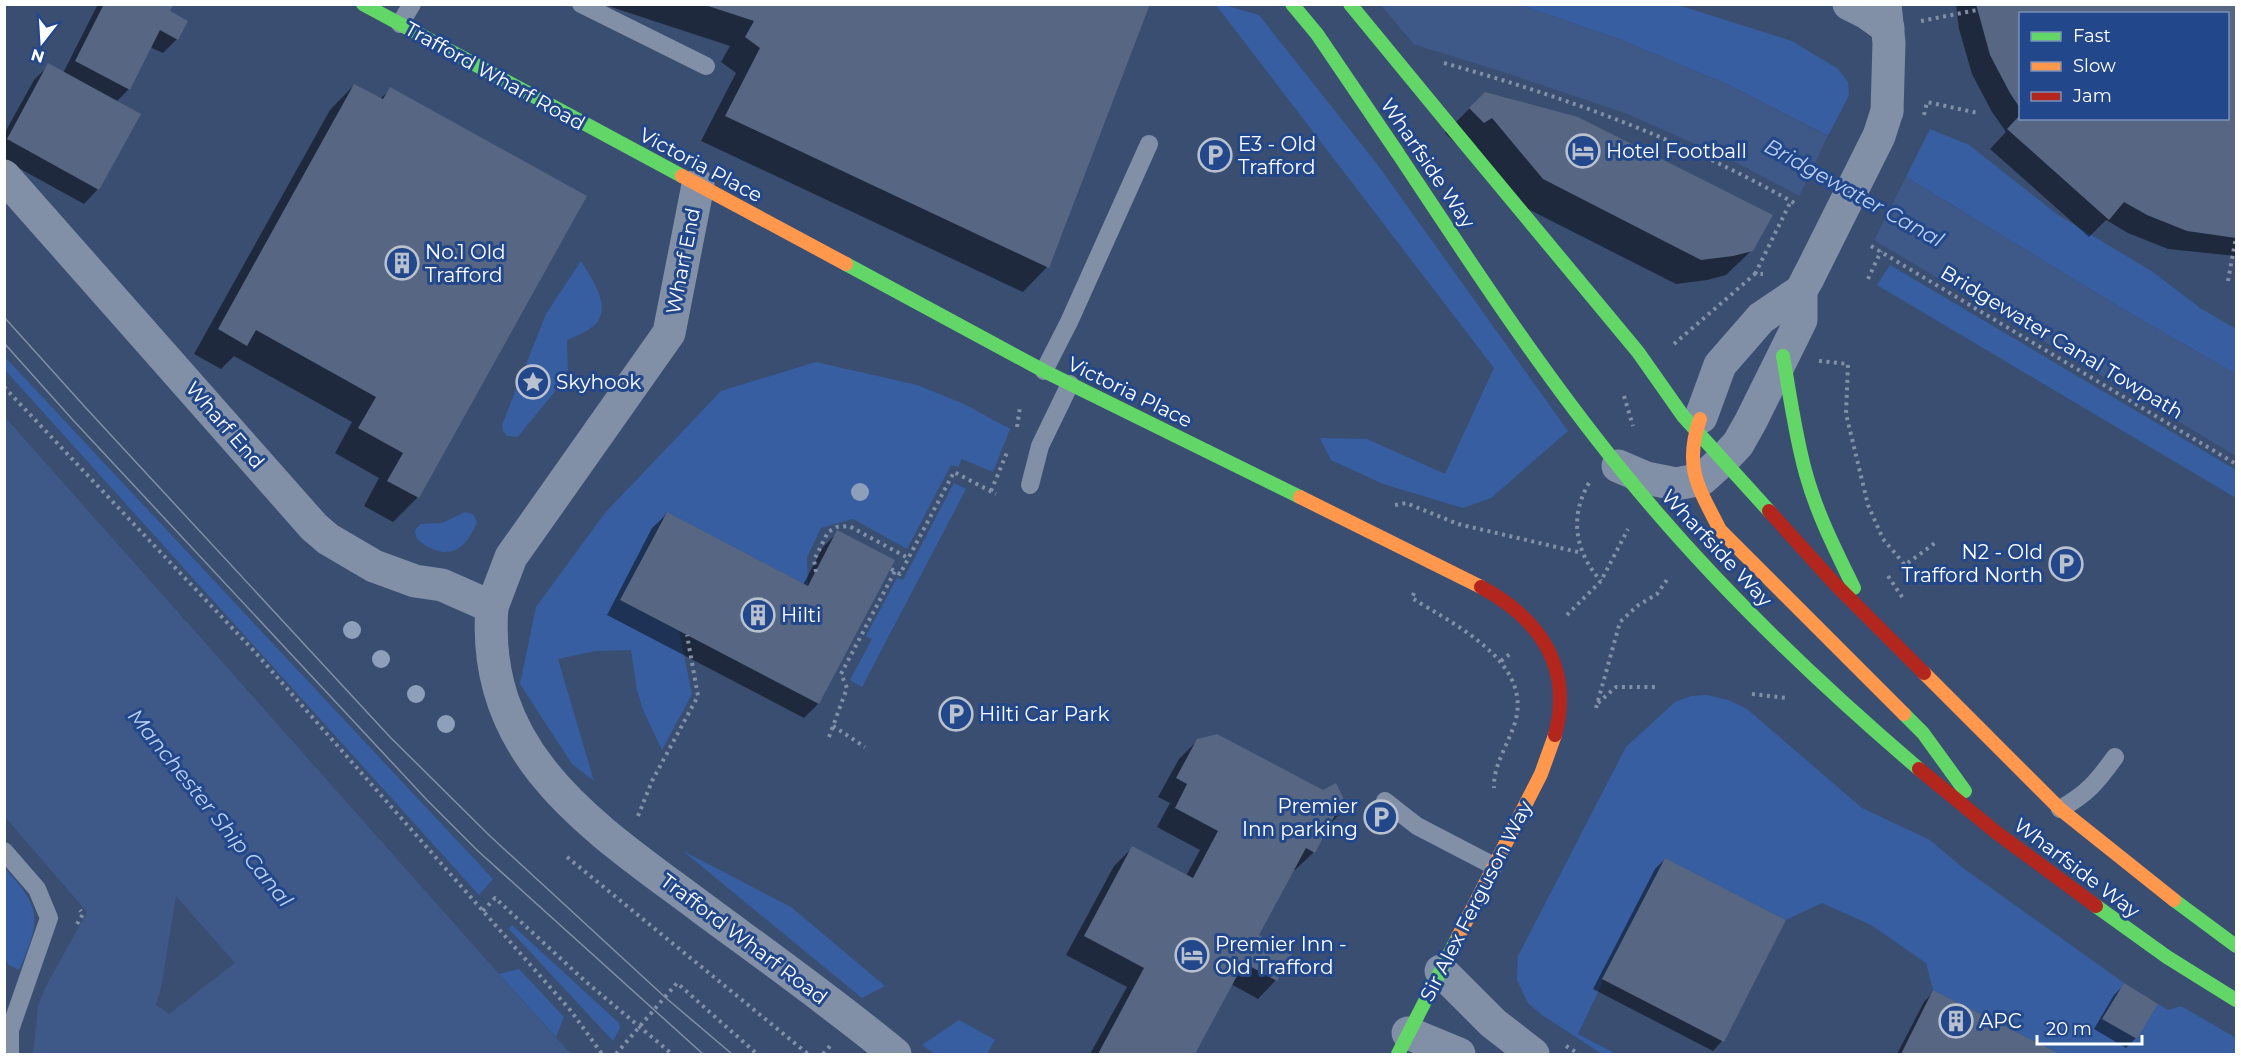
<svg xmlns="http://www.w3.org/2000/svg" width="2241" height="1059" viewBox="0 0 2241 1059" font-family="Montserrat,sans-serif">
<rect width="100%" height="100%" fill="#3a4e72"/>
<!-- green -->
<g fill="#375ea0">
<path d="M1216 5H1224L1259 15 1377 164 1568 431 1491 498 1463 508 1383 484 1331 460 1320 438 1367 439 1445 474 1494 368Z"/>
<path d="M1521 5H1678L1792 41 1838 69 1848 82 1849 95 1828 136 1729 85 1619 39Z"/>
<path d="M1930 129 1969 145 2058 215 2153 272 2200 308 2236 329V374L2123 309 1906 177Z"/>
<path d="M581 261C592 280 615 309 592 327 585 333 575 336 567 340L568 370 561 384 521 433 517 437 507 436 503 431 502 425 546 314Z"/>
<path d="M1890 265 2236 470V498L1877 285Z"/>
<path d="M4 356 493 879 479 895 5 370Z"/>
<path d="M816 362 917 385 964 404 1010 429 993 472 962 459 958 467 951 465 907 549 853 519 821 528 807 557 808 586 666 512 620 600 679 631 692 694 662 750 643 710 637 690 631 650 595 651 558 659 594 781 572 764 520 684 536 607 605 513 721 391Z"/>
<path d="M954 483 966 489 862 687 850 680 872 639 866 636 897 578 903 580Z"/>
<path d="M465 512 474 515 477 522C467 548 450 561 425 545 418 540 415 538 415 530L421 524 442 523Z"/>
<path d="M1707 695 1728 700 1747 709 1862 808 1930 840 1963 868 2124 983 2103 1019 2137 1039 2158 1004 2168 1010 2181 1006 2236 1038V1054H2055L2056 1052 1933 990 1926 963 1871 925 1822 903 1786 920 1665 858 1602 979V984L1578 1034 1616 1054H1602L1542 1015 1528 1003 1517 980 1518 956 1626 747 1675 702 1691 696Z"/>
<path d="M683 851 791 907 885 986 862 998Z"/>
<path d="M4 867C42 909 41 919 19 970L9 965 5 958Z"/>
<path d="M512 925 619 1023 620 1028 613 1041 509 929Z"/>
<path d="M519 969 564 1017 556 1037 499 974Z"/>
<path d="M959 1020 995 1040 987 1054H935L922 1045Z"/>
</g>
<!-- water -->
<g fill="#3e5888">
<path d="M1286 5H1521L1619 39 1729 85 1906 177 2123 309 2236 374V456L1874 240 1800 196 1729 159 1625 113 1497 70Z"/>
<path d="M4 416 499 974 571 1054H33L38 1006 46 986 87 912 5 817Z"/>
</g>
<!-- pier -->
<g fill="#3a4e72">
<path d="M1283 4 1381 5 1418 49 1285 7Z"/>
<path d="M1829 133 1907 175 1873 243 1798 199Z"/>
<path d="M176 896 235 963 169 1014 156 1005 162 983Z"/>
</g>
<!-- shadow -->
<g fill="#0007" fill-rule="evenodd">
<path d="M98 4H172L168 12 177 39 163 53 150 47 129 89 116 102 98 189 84 204 4 160V134L34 80 49 65 63 73Z"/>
<path d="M602 4H1148L1047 267 1023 292 701 141 736 73 721 62 730 46Z"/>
<path d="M1956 4H2236V256L2168 249 2128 233 2106 220 2089 237 1990 149 2006 132 1992 112 1972 74 1959 29ZM2020 14H2228V118H2020Z"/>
<path d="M354 85 380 99 391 89 418 497 393 522 364 506 379 478 335 453 352 422 234 356 221 369 194 354 330 110Z"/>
<path d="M1485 93 1752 250 1726 275 1707 280 1676 284 1518 204 1445 133Z"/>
<path d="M667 514 803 585 823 547 838 532 818 704 804 718 607 615 652 528Z"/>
<path d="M1198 740 1346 808 1328 826 1314 852 1295 870 1293 869 1257 935 1276 980 1258 999 1231 984 1193 1054H1090L1127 987 1066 955 1114 866 1132 848 1186 876 1200 850 1157 827 1170 803 1158 797 1179 759Z"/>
<path d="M1665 859 1722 1041 1713 1051 1593 989 1655 869Z"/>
<path d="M2124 985 2136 1038 2126 1048 2094 1029 2114 995Z"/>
<path d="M1933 992 2054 1052 2053 1054H1897L1924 1002Z"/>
</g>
<!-- building -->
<g fill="#566683">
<path d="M104 4H174L170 11 188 21 178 40 160 30 130 90 75 61Z"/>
<path d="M702 4H1150L1049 268 725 116 760 48 745 37 754 21Z"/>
<path d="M1976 4H2236V238L2187 231 2147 215 2124 202 2109 220 2007 129 2020 115V118H2228V14H2020V108L2010 93 1990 55Z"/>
<path d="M48 63 141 114 99 190 7 139Z"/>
<path d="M354 84 383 99 390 87 587 196 419 498 387 481 403 453 358 428 376 397 256 330 247 346 218 329Z"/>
<path d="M1485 92 1578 117 1773 215 1753 251 1733 256 1701 260 1543 179 1492 118 1484 123 1469 108Z"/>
<path d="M667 512 808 586 837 530 895 560 819 704 620 600Z"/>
<path d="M1217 734 1323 790 1336 783 1348 808 1335 815 1315 853 1306 848 1259 935 1293 953 1277 981 1244 963 1195 1054H1098L1144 968 1084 936 1132 846 1193 878 1218 831 1175 808 1187 784 1176 778 1197 739Z"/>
<path d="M1665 858 1786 920 1724 1042 1602 979Z"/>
<path d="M2124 983 2158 1004 2137 1039 2102 1019Z"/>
<path d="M1933 990 2056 1052 2055 1054H1901Z"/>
</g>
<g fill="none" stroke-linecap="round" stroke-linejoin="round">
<!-- path -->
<g stroke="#818fa7" stroke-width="4" stroke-dasharray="3 4.5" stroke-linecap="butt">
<path d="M1921 21 1977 10"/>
<path d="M1444 63C1566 97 1686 141 1796 204"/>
<path d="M1924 115 1927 102 1978 113"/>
<path d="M1871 246 2236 464"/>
<path d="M1755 274 1791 201"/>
<path d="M1868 279 1881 251"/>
<path d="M2228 281 2236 237"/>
<path d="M1674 344 1755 274H1763"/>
<path d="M1819 361 1848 364 1846 414 1868 505 1883 539 1905 565 1935 543"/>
<path d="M4 387 254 651 571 1011 602 1054"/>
<path d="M1624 396 1633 426"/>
<path d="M1017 427 1020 407"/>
<path d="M1589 483C1569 517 1575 552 1601 581"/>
<path d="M991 491 1008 450"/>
<path d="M1395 505 1406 503 1458 524 1582 553"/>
<path d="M891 569 900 574 954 472 996 494"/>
<path d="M816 572 814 560 828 532 837 527 849 526 908 558"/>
<path d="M1888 576 1904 600"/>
<path d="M1414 593 1412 598C1453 624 1530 660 1516 719 1510 742 1493 764 1494 788"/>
<path d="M1567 615 1601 581 1628 529"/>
<path d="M1501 661 1511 653"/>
<path d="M1752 694 1787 698"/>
<path d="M1598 703 1616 687H1659"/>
<path d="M1596 708 1620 622 1637 606 1657 594 1669 577"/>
<path d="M833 726 865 747"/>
<path d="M829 737 847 688 841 674 895 571"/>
<path d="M638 816 652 781 698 696 687 635"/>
<path d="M567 857 808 1054"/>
<path d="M483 911 495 898 585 981 672 1054"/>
<path d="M77 924 83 914 80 910"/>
<path d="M1566 1046 1579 1054"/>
<path d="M616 1054 677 983 757 1054"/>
<path d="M823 1054 831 1045"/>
</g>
<!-- lane -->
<g stroke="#818fa7" stroke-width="18">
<path d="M581 4 706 66"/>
<path d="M400 24 412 4"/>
<path d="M1044 371 1069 322 1149 144"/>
<path d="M1030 485 1040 446 1070 384"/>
<path d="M1385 801 1417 826 1494 866"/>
<path d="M2060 809C2087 794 2097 782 2115 757"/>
<path d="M4 851 37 889 49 918 10 1030V1054"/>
</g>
<!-- street -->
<g stroke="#818fa7" stroke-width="33">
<path d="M1849 4 1867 13 1888 28"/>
<path d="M1885 4 1889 43 1887 111"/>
<path d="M4 176 314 527 328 539 374 566 415 581 442 585 492 607 511 557 669 333 698 185"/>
<path d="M1701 417 1720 365 1761 318 1801 291"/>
<path d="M1618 466 1646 478 1676 484 1702 479 1723 460 1738 444 1751 421 1801 320V291L1808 278"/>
<path d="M492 607C480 758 597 829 702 908 767 956 833 1003 895 1054"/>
<path d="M1441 971 1493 1023 1533 1054"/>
<path d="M1408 1033 1459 1054"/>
</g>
<!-- fast -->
<g stroke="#63d668" stroke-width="14">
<path d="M363 4 682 176"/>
<path d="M1447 122 1638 352 1683 416 1769 511"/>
<path d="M1397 152C1468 259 1538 367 1619 467 1708 578 1811 677 1919 769"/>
<path d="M846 264 1044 371 1300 497"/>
<path d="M1783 356C1790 395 1795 435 1806 474 1817 514 1836 551 1854 588"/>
<path d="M1904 714 1923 733 1965 791"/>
<path d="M2174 900 2236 946"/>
<path d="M2096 906 2167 957 2236 1000"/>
<path d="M1398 1054 1458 937"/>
</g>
<!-- slow -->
<g stroke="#ff974d" stroke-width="14">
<path d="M682 176 846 264"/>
<path d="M1700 419C1683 468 1699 488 1720 530L1904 714"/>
<path d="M1300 497 1481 587"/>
<path d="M1924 673 2060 809 2174 900"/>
<path d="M1458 937 1541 774 1555 735"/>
</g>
<!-- jam -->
<g stroke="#b3261e" stroke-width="14">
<path d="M1769 511 1835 584 1924 673"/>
<path d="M1481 587C1540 619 1573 667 1555 735"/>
<path d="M1919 769 1997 833 2096 906"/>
</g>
<!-- tram -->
<g stroke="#818fa5" stroke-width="1.5">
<path d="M4 317 85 407 390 737 490 836 666 998 732 1054"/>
<path d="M4 343 72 419 427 800 478 851 703 1054"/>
</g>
<!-- street-bridge -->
<path stroke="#818fa7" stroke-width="33" d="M1808 278 1879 136 1887 111"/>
<!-- fast-bridge -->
<g stroke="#63d668" stroke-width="14">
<path d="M1292 4 1317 34 1397 152"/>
<path d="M1350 4 1447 122"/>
</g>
</g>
<!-- trees -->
<g fill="#8e9fbc">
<circle cx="860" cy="492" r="9"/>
<circle cx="352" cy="630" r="9"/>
<circle cx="381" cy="659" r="9"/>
<circle cx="416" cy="694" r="9"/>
<circle cx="446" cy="724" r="9"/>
</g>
<!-- icons -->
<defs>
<g id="hotel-ring" transform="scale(1.725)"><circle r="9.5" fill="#22478a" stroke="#bac1ce" stroke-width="1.5"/><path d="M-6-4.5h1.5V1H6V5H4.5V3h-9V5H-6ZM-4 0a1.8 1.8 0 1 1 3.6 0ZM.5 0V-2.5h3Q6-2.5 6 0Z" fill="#bac1ce"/></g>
<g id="parking-ring" transform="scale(1.725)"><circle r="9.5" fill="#22478a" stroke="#bac1ce" stroke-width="1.5"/><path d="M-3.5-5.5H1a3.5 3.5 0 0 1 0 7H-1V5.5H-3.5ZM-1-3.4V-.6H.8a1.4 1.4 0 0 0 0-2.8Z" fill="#bac1ce"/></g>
<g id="building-ring" transform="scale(1.725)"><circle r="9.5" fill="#22478a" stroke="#bac1ce" stroke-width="1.5"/><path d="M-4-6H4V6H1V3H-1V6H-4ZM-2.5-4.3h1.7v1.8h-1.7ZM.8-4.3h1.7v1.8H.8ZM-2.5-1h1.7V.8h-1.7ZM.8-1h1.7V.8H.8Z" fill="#bac1ce"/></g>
<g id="sight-ring" transform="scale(1.725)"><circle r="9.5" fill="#22478a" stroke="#bac1ce" stroke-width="1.5"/><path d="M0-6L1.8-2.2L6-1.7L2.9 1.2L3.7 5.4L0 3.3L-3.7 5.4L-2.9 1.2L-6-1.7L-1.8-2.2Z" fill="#bac1ce"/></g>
</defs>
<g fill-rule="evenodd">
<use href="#hotel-ring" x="1583" y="151"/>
<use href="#parking-ring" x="1215" y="155"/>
<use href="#building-ring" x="402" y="263"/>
<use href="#sight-ring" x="533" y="382"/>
<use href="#parking-ring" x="2066" y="564"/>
<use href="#building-ring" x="758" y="615"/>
<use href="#parking-ring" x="956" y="714"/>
<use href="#parking-ring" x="1381" y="817"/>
<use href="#hotel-ring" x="1192" y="955"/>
<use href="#building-ring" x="1956" y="1021"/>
</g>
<g text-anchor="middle" stroke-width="6" stroke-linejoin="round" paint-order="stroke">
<!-- street labels -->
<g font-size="20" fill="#fff" stroke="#22478a">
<text transform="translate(495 76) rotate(29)" y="7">Trafford Wharf Road</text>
<text transform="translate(1428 163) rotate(56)" y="7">Wharfside Way</text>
<text transform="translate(701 165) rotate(28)" y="7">Victoria Place</text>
<text transform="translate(683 261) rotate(-79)" y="7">Wharf End</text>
<text transform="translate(2062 342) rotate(31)" y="7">Bridgewater Canal Towpath</text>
<text transform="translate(1130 392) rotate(26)" y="7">Victoria Place</text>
<text transform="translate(225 425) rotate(49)" y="7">Wharf End</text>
<text transform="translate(1717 548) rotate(47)" y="7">Wharfside Way</text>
<text transform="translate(2077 868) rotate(37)" y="7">Wharfside Way</text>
<text transform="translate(1476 901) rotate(-63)" y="7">Sir Alex Ferguson Way</text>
<text transform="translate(744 939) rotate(37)" y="7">Trafford Wharf Road</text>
</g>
<!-- poi labels -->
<g font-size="20" fill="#fff" stroke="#22478a" text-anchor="start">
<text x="1238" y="151">E3 - Old<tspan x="1238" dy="23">Trafford</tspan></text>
<text x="1606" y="158">Hotel Football</text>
<text x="425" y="259">No.1 Old<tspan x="425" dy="23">Trafford</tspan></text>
<text x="556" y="389">Skyhook</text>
<text x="2043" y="559" text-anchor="end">N2 - Old<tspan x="2043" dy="23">Trafford North</tspan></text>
<text x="781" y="622">Hilti</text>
<text x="979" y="721">Hilti Car Park</text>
<text x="1358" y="813" text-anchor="end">Premier<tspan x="1358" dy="23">Inn parking</tspan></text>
<text x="1215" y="951">Premier Inn -<tspan x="1215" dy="23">Old Trafford</tspan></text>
<text x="1979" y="1028">APC</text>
</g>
<!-- water labels -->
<g font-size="21" font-style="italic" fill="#bacff2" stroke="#22478a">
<text transform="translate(1854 193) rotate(29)" y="7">Bridgewater Canal</text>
<text transform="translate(210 808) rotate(51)" y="7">Manchester Ship Canal</text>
</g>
</g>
<!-- border -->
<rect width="2241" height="1059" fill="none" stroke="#ffffff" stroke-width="12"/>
<!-- legend -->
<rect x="2019" y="12" width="210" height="108" fill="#22478a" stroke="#7a91b9" stroke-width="1.5"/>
<rect x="2031" y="32" width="30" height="9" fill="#63d668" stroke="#7a91b9" stroke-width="1.5"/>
<text x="2073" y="42" font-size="18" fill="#ffffff">Fast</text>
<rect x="2031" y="62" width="30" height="9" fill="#ff974d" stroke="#7a91b9" stroke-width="1.5"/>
<text x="2073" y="72" font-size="18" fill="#ffffff">Slow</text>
<rect x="2031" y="92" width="30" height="9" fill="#b3261e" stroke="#7a91b9" stroke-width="1.5"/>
<text x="2073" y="102" font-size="18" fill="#ffffff">Jam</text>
<!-- north arrow -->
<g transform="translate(42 42) rotate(197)" stroke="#22478a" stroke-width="4.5" paint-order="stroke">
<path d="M0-4.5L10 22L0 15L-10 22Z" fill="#ffffff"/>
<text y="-9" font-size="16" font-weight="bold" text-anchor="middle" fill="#ffffff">N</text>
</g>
<!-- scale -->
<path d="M2037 1035v9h105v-9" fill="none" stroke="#ffffff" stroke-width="3"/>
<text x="2046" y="1035" font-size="18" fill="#ffffff" stroke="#22478a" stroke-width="4.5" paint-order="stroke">20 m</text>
</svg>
